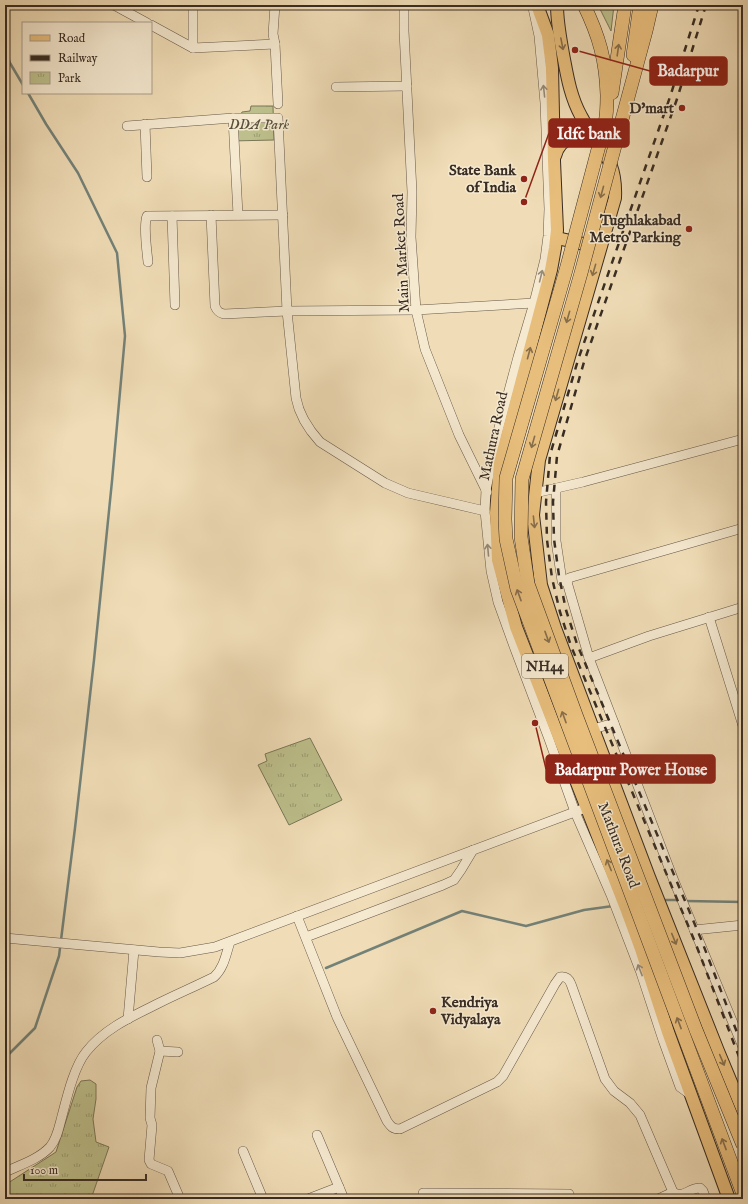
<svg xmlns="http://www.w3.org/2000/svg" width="748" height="1204" viewBox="0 0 748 1204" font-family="'IM FELL English',serif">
<defs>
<pattern id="park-tufts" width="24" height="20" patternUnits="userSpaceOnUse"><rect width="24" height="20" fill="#bdc08c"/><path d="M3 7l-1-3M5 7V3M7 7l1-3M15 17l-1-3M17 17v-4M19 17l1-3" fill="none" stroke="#9b9c72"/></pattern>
</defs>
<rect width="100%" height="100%" fill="#f0ddb7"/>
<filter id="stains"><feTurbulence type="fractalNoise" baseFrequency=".005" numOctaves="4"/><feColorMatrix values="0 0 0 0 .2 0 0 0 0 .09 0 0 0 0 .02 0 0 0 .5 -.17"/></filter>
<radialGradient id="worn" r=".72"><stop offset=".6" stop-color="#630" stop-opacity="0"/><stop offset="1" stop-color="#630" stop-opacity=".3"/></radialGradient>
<!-- park -->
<g fill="url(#park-tufts)" stroke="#7a7658">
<path d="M598 5H614L611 31Z"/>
<path d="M251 106H273L274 140 232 141 231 114H241L242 112 250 111Z"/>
<path d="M310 738 342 800 289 825 258 765 267 761 265 754Z"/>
<path d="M90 1080 96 1084V1099L93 1119 96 1142 109 1147 91 1199H5V1185L56 1152 77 1087 81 1081Z"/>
</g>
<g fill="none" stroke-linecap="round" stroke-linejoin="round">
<!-- stream -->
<g stroke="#738279" stroke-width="2.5">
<path d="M5 49 10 63 23 85"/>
<path d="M662 900H681"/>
<path d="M686 901 743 902"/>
<path d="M326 968 462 911 526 926 584 910 613 906"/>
<path d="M5 1058 35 1028 59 956 75 828 94 660 112 481 125 336 117 253 78 173 46 124 28 93"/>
</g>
<!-- minor casing -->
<g stroke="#665848" stroke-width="10">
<g id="minor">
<path d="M114 5 147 23"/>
<path d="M193 5V48"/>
<path d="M275 5 273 34 275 44 278 104"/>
<path d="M404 5V31L412 192 411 237 416 310 425 349 459 435 487 492"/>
<path d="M533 8 539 36 545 103 549 209 548 236 545 259 534 303 518 357 497 435 486 490 485 511 491 571 498 602 515 649 549 739 575 812 611 895 641 973 663 1040 680 1087 691 1095"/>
<path d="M151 25 193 48 275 44"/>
<path d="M336 87 407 86"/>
<path d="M233 118 238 215"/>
<path d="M145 124 147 177"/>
<path d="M127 126 233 118H278L287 311 296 398 299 409 304 420 311 431 320 442 385 483 408 493 485 511"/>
<path d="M211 215 215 306C217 311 219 313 224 314L287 311 416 310 534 303"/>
<path d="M172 216 175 305"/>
<path d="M148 262C147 251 143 225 147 216L283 215"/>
<path d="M556 488V541L562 581 567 582"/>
<path d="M535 493 583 482 743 439"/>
<path d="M743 528 572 577 569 578 567 582 589 658 614 723 674 881 743 1047"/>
<path d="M709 617 743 726"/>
<path d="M589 658 649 636 743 607"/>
<path d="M593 729 614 723"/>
<path d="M297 916 337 1017 387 1121C391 1127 393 1129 400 1129L497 1082 503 1076 555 984 560 977C566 976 569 979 571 984L605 1079 614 1091 630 1103 640 1115 673 1192C684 1199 688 1188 700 1188L703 1191 706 1199"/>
<path d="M694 930 743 925"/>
<path d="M306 937 443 885 454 880 461 870 473 850"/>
<path d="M5 938 159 952 180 953 215 947 588 807"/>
<path d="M128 1019 134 950"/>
<path d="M157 1040 160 1051 151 1088 150 1118 152 1125 149 1160 151 1164 168 1171 180 1199"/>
<path d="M160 1051 178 1052"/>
<path d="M317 1135 344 1199"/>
<path d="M243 1151 263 1199"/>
<path d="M5 1172C20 1165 39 1159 50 1147 57 1139 59 1127 62 1116 67 1097 74 1067 86 1052 105 1028 133 1016 159 1003 177 994 196 986 214 977 224 968 226 954 230 942"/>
<path d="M308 1199 339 1187"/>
<path d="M426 1199 423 1193 569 1194 571 1199"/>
<path d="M658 1199 673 1192"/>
</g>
</g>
<!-- major casing -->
<g stroke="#382c23" stroke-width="14">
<g id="major">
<path d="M537 5 548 35 552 68 554 161 557 230 555 248 551 270 500 463 496 513 498 560 516 627 626 908 641 949 668 1032 729 1199"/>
<path d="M557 5C557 22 560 37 563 54 567 75 570 96 581 116 598 149 617 156 615 198L539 460 533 515 541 585 555 628 649 877 718 1051 743 1111"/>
<path d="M555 156C560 136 582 131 597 143"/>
<path d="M557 238 597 247"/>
</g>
</g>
<!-- highway casing -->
<g stroke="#382c23" stroke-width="14">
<g id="highway">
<path d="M584 5C599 36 606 60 607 95 607 104 607 114 605 123"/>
<path d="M633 55 640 5"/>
<path d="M612 93 625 5"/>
<path d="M620 127 646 31 652 5"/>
</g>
</g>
<!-- minor -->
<use href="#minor" stroke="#f5e9d0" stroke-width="9"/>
<!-- major -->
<use href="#major" stroke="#e8be7c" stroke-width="12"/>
<!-- highway -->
<use href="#highway" stroke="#e8be7c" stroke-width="13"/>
<!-- rail -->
<g stroke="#382c23" stroke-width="2.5" stroke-dasharray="7 7" stroke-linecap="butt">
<path d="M699 5 670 97 578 360 550 455 546 502 547 540 552 578 560 612 571 646 695 942 743 1067"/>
<path d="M706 5 677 99 584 362 557 456 553 502 554 539 559 576 566 610 577 644 701 939 743 1048"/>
</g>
<!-- highway-bridge casing -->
<g stroke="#382c23" stroke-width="14" stroke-linecap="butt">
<g id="highway-bridge">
<path d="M605 123 566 270 506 478 505 519 506 539 517 589 743 1194"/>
<path d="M620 127 581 273 522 479 521 537 528 584 576 715 696 1030 743 1145"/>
</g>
</g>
<!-- highway-bridge -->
<use href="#highway-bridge" stroke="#e8be7c" stroke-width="13"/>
</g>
<!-- one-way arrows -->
<defs><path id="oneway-shaft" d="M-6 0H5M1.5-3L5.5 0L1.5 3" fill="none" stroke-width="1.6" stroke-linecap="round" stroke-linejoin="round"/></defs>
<g stroke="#876e4b">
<use href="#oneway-shaft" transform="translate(562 44) rotate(79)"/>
<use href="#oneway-shaft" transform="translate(618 50) rotate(-82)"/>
<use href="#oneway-shaft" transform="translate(602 192) rotate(105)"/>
<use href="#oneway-shaft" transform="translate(594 270) rotate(106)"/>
<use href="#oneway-shaft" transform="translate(568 317) rotate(106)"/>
<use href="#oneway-shaft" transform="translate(529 353) rotate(-75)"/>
<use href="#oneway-shaft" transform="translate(557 395) rotate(106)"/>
<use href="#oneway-shaft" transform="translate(533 442) rotate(106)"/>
<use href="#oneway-shaft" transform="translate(534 522) rotate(84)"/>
<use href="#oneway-shaft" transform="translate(519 595) rotate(-110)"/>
<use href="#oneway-shaft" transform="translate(547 637) rotate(70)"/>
<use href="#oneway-shaft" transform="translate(564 717) rotate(-110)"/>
<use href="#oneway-shaft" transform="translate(609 865) rotate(-112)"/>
<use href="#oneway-shaft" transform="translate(674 939) rotate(68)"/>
<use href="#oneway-shaft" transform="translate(679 1023) rotate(-111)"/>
<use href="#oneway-shaft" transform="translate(722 1060) rotate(67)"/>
<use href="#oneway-shaft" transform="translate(724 1144) rotate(-111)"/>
</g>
<g stroke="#968a7a">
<use href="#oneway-shaft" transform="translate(544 91) rotate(-96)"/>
<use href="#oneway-shaft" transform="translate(541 276) rotate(-76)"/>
<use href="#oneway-shaft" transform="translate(488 550) rotate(-95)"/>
<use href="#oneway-shaft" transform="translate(640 970) rotate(-111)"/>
</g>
<!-- markers -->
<g fill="#8f2418" stroke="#f5e9d0" stroke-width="1.5">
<circle cx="682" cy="108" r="4"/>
<circle cx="524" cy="179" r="4"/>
<circle cx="689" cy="229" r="4"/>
<circle cx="433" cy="1011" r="4"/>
</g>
<g text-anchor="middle" stroke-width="3" stroke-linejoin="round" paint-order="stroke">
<!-- shield labels -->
<rect fill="#f5e9d0" stroke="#716557" stroke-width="1" x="522" y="654" width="46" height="24" rx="3"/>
<g font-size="14" font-weight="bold" fill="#382c23">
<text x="545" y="671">NH44</text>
</g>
<!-- poi labels -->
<g font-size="15" font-weight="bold" fill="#382c23" stroke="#f5e9d0" text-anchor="end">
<text x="674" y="113">D'mart</text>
<text x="516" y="175">State Bank<tspan x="516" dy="17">of India</tspan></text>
<text x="681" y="225">Tughlakabad<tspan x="681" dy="17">Metro Parking</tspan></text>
<text x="441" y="1007" text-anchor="start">Kendriya<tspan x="441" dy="17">Vidyalaya</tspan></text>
</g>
<!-- park labels -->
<g font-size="15" font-style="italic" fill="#59513d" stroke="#f5e9d0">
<text x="259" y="129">DDA Park</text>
</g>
<!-- street labels -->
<g font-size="15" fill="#382c23" stroke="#f5e9d0">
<text transform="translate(401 253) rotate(-93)" y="5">Main Market Road</text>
<text transform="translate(493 436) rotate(-78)" y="5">Mathura Road</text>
<text transform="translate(619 845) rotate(69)" y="5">Mathura Road</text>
</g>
</g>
<!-- callouts -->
<path fill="none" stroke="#8f2418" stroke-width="1.5" d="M575 50L650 71M524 202L549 133M535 723L546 769"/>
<g fill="#8f2418" stroke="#f5e9d0" stroke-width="1.5">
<circle cx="575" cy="50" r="4"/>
<circle cx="524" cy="202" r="4"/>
<circle cx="535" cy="723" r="4"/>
</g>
<g fill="#8f2418" stroke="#8f2418" stroke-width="1.5">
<rect x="650" y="57" width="77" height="28" rx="4"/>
<rect x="549" y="119" width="80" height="28" rx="4"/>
<rect x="546" y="755" width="169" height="28" rx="4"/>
</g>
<g font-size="16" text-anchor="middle" font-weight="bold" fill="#fff">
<text x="688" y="76">Badarpur</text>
<text x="589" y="139">Idfc bank</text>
<text x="631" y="775">Badarpur Power House</text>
</g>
<!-- margin -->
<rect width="748" height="1204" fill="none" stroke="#f0ddb7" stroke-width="20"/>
<rect x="6" y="6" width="736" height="1192" fill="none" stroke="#382c23" stroke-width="2"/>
<rect x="10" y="10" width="728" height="1184" fill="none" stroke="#382c23"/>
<!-- legend -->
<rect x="22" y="22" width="130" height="72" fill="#f5e9d0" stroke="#a99d8b"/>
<rect x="30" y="35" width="20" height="6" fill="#e8be7c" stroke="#a99d8b"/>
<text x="58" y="42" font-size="12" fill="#382c23">Road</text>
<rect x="30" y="55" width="20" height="6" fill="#382c23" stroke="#a99d8b"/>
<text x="58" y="62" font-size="12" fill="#382c23">Railway</text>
<rect x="30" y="72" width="20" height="12" fill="url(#park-tufts)" stroke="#a99d8b"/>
<text x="58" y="82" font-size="12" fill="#382c23">Park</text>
<!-- scale -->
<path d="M24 1174v6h122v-6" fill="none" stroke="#382c23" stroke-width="2"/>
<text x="30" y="1174" font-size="12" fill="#382c23" stroke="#f5e9d0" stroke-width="3" paint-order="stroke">100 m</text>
<rect width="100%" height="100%" filter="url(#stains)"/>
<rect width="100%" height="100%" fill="url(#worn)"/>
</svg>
